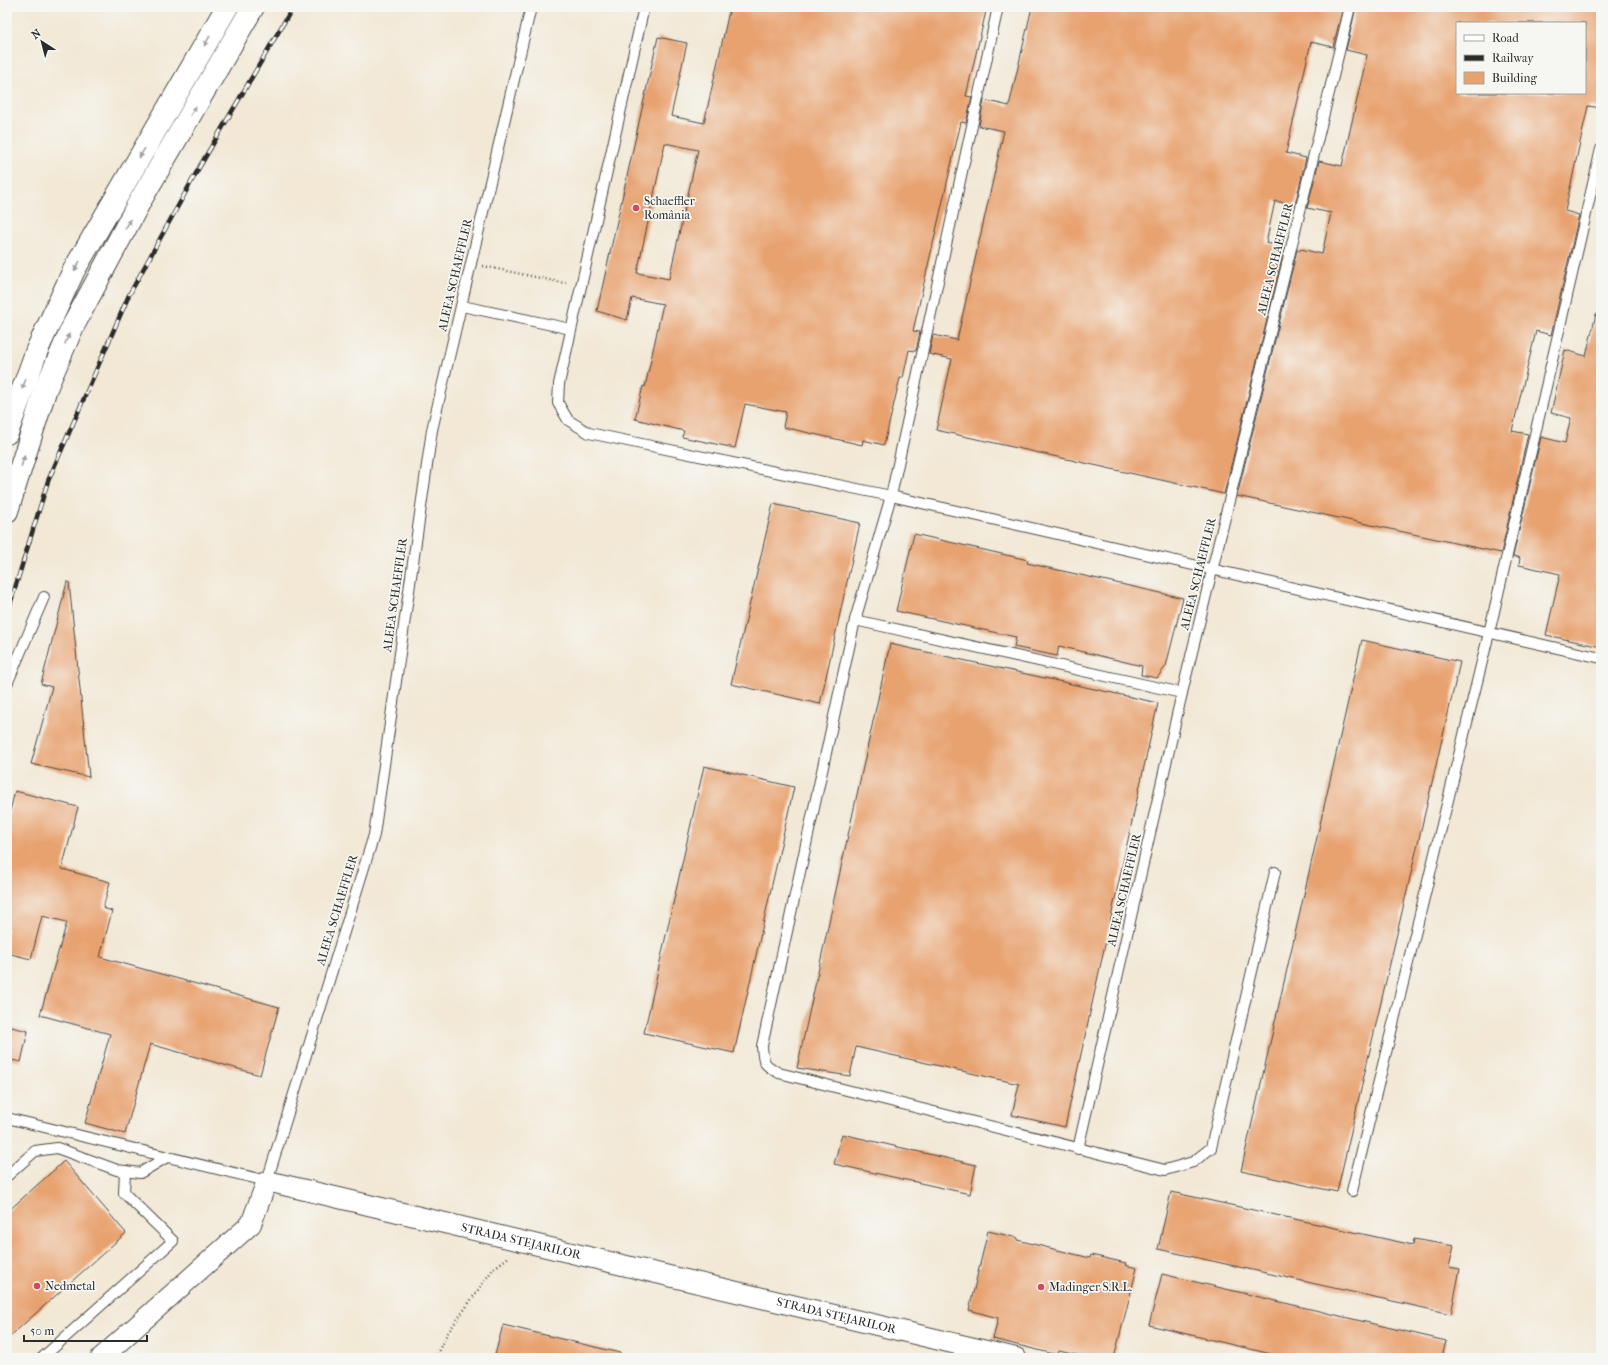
<svg xmlns="http://www.w3.org/2000/svg" width="1608" height="1365" viewBox="0 0 1608 1365" font-family="'IM FELL French Canon',serif">
<rect width="100%" height="100%" fill="#f6f6f2"/>
<filter id="ink" filterUnits="userSpaceOnUse"><feTurbulence type="fractalNoise" baseFrequency=".025" numOctaves="2"/><feDisplacementMap in="SourceGraphic" scale="8" xChannelSelector="R" yChannelSelector="G"/><feConvolveMatrix kernelMatrix="1 2 1 2 8 2 1 2 1" color-interpolation-filters="sRGB"/></filter>
<filter id="wash" filterUnits="userSpaceOnUse"><feTurbulence type="fractalNoise" baseFrequency=".012" numOctaves="4" result="noise"/><feDisplacementMap in="SourceGraphic" scale="16" xChannelSelector="R" yChannelSelector="G"/><feGaussianBlur stdDeviation="0.9" result="paint"/><feColorMatrix in="noise" values="0 0 0 0 0 0 0 0 0 0 0 0 0 0 0 0 0 1.4 0 .05"/><feComposite in="paint" operator="in"/></filter>
<g filter="url(#wash)">
<rect width="100%" height="100%" fill="#f2e8d5"/>
<g id="blocks">
<!-- building -->
<g fill="#e8a26f" fill-rule="evenodd">
<path d="M730 7H987L966 96 972 97 966 123 961 122 913 331 920 332 916 351 909 350 903 378H900L884 445 863 440 862 445 783 427 786 412 745 404 735 448 682 437 684 431 635 419 643 386 645 387 663 304 632 298 627 320 597 311 658 37 687 43 671 116 704 123ZM665 143 698 150 669 279 637 273Z"/>
<path d="M1032 7H1343L1333 47 1311 42 1286 153 1306 158 1295 205 1275 201 1266 243 1285 247 1224 494 936 430 952 359 929 354 933 335 957 340 1004 131 979 126 984 100 1009 106Z"/>
<path d="M1356 7H1601V108L1588 106 1565 211 1579 215 1551 335 1536 331 1512 431 1528 434 1501 553 1237 496 1297 250H1301V249L1322 254 1331 213 1307 208 1319 161 1342 166 1367 55 1346 50ZM1457 23H1585V93H1457Z"/>
<path d="M1596 314 1601 315V647L1546 635 1560 574 1519 565 1520 558 1513 556 1541 437 1565 443 1571 418 1551 413 1565 350 1586 356Z"/>
<path d="M773 504 860 523 820 704 731 684Z"/>
<path d="M914 534 1028 560 1027 563 1183 598 1166 666 1157 678 1141 675 1142 666 1059 646 1057 656 1014 647 1016 637 896 611Z"/>
<path d="M67 582H69L89 777 31 764 52 687 41 684Z"/>
<path d="M1362 640 1460 662 1337 1192 1241 1171Z"/>
<path d="M890 644 1158 703 1065 1127 1012 1115 1019 1084 856 1047 850 1076 797 1068Z"/>
<path d="M704 766 794 787 734 1053 644 1033Z"/>
<path d="M15 791 78 807 62 869 110 882 103 908 112 911 100 957 279 1007 260 1075 150 1044 125 1134 85 1123 110 1034 40 1015 67 922 42 916 31 959 7 953V823Z"/>
<path d="M7 1026 28 1031 21 1062 7 1059Z"/>
<path d="M842 1134 976 1165 970 1194 834 1164Z"/>
<path d="M64 1161 126 1233 7 1339V1212Z"/>
<path d="M1171 1192 1413 1245 1414 1239 1454 1246 1449 1267 1460 1269 1451 1314 1158 1249Z"/>
<path d="M988 1231 1018 1238 1017 1240 1090 1258 1091 1255 1126 1263 1125 1265 1137 1268 1114 1358H1090L1059 1351 1058 1355 993 1339 998 1318 969 1310Z"/>
<path d="M1162 1274 1446 1341 1442 1358H1288L1149 1325Z"/>
<path d="M503 1325 620 1353V1358H506L495 1355Z"/>
</g>
</g>
</g>
<g filter="url(#ink)">
<use href="#blocks" fill-opacity="0" stroke="#494744" stroke-width="1"/>
<g fill="none" stroke-linecap="round" stroke-linejoin="round">
<!-- service casing -->
<g stroke="#494744" stroke-width="12">
<g id="service">
<path d="M644 7 559 384 558 403 568 420 589 433 891 496 855 620 762 1046C763 1063 764 1065 779 1073L1165 1170 1193 1162 1211 1148 1275 872"/>
<path d="M998 7 891 496 1601 658"/>
<path d="M462 306 571 329"/>
<path d="M855 620 1182 693"/>
<path d="M7 684 44 597"/>
<path d="M7 1118 267 1181 374 835 432 430 531 7"/>
<path d="M1078 1149 1182 693 1350 7"/>
<path d="M7 1176 35 1151 57 1148 117 1170 140 1173 167 1157"/>
<path d="M1352 1191 1489 633 1601 149"/>
<path d="M42 1358 173 1241 124 1193 125 1171"/>
</g>
</g>
<!-- minor casing -->
<g stroke="#494744" stroke-width="22">
<g id="minor">
<path id="s1" d="M101 1358 251 1224 267 1181 1016 1358"/>
</g>
</g>
<!-- trunk casing -->
<g stroke="#494744" stroke-width="24">
<g id="trunk">
<path d="M7 433 37 350 74 270 227 7"/>
<path d="M7 511 46 388 73 326 140 201 253 7"/>
</g>
</g>
<!-- path -->
<g stroke="#494744" stroke-width="2.5" stroke-dasharray="1 3" stroke-linecap="butt">
<path d="M483 266 564 283 569 282"/>
<path d="M435 1358 447 1334 493 1269 510 1256"/>
</g>
<!-- service -->
<use href="#service" stroke="#fff" stroke-width="10"/>
<!-- minor -->
<use href="#minor" stroke="#fff" stroke-width="20"/>
<!-- trunk -->
<use href="#trunk" stroke="#fff" stroke-width="22"/>
<!-- rail casing -->
<g stroke="#2b2b2b" stroke-width="4.5">
<path id="rail" d="M7 614 48 481 129 295 200 166 293 7"/>
</g>
<!-- rail -->
<use href="#rail" stroke="#f6f6f2" stroke-width="3" stroke-dasharray="9" stroke-linecap="butt"/>
</g>
<!-- one-way arrows -->
<defs><path id="oneway-solid" d="M-6-.8H1V-3.2L6.5 0L1 3.2V.8H-6Z"/></defs>
<g fill="#a0a0a0">
<use href="#oneway-solid" transform="translate(207 41) rotate(120)"/>
<use href="#oneway-solid" transform="translate(193 111) rotate(-60)"/>
<use href="#oneway-solid" transform="translate(142 153) rotate(120)"/>
<use href="#oneway-solid" transform="translate(128 224) rotate(-61)"/>
<use href="#oneway-solid" transform="translate(77 266) rotate(120)"/>
<use href="#oneway-solid" transform="translate(67 339) rotate(-67)"/>
<use href="#oneway-solid" transform="translate(24 384) rotate(111)"/>
<use href="#oneway-solid" transform="translate(23 461) rotate(-72)"/>
</g>
</g>
<!-- markers -->
<g fill="#d1495b" stroke="#f6f6f2" stroke-width="1.5">
<circle cx="636" cy="208" r="4"/>
<circle cx="37" cy="1286" r="4"/>
<circle cx="1041" cy="1287" r="4"/>
</g>
<g text-anchor="middle" stroke-width="3.5" stroke-linejoin="round" paint-order="stroke">
<!-- poi labels -->
<g font-size="12" fill="#2b2b2b" stroke="#f6f6f2" text-anchor="start">
<text x="644" y="205">Schaeffler<tspan x="644" dy="14">România</tspan></text>
<text x="45" y="1290">Nedmetal</text>
<text x="1049" y="1291">Madinger S.R.L.</text>
</g>
<!-- street labels -->
<g font-size="12" fill="#2b2b2b" stroke="#f6f6f2">
<text transform="translate(1275 259) rotate(-76)" y="4">ALEEA SCHAEFFLER</text>
<text transform="translate(455 275) rotate(-77)" y="4">ALEEA SCHAEFFLER</text>
<text transform="translate(1198 574) rotate(-76)" y="4">ALEEA SCHAEFFLER</text>
<text transform="translate(395 595) rotate(-82)" y="4">ALEEA SCHAEFFLER</text>
<text transform="translate(1124 890) rotate(-77)" y="4">ALEEA SCHAEFFLER</text>
<text transform="translate(337 910) rotate(-73)" y="4">ALEEA SCHAEFFLER</text>
<text dy="4" stroke="none"><textPath href="#s1" startOffset="508">STRADA STEJARILOR</textPath></text>
<text dy="4" stroke="none"><textPath href="#s1" startOffset="832">STRADA STEJARILOR</textPath></text>
</g>
</g>
<!-- margin -->
<rect width="1608" height="1365" fill="none" stroke="#f6f6f2" stroke-width="24"/>
<!-- legend -->
<rect x="1456" y="22" width="130" height="72" fill="#f6f6f2" stroke="#a5a5a2"/>
<rect x="1464" y="35" width="20" height="6" fill="#ffffff" stroke="#a5a5a2"/>
<text x="1492" y="42" font-size="12" fill="#2b2b2b">Road</text>
<rect x="1464" y="55" width="20" height="6" fill="#2b2b2b" stroke="#a5a5a2"/>
<text x="1492" y="62" font-size="12" fill="#2b2b2b">Railway</text>
<rect x="1464" y="72" width="20" height="12" fill="#e8a26f" stroke="#a5a5a2"/>
<text x="1492" y="82" font-size="12" fill="#2b2b2b">Building</text>
<!-- north arrow -->
<g transform="translate(42 42) rotate(324)" stroke="#f6f6f2" stroke-width="3" paint-order="stroke">
<path d="M0-3L7 15L0 10L-7 15Z" fill="#2b2b2b"/>
<text y="-6" font-size="11" font-weight="bold" text-anchor="middle" fill="#2b2b2b">N</text>
</g>
<!-- scale -->
<path d="M24 1335v6h123v-6" fill="none" stroke="#2b2b2b" stroke-width="2"/>
<text x="30" y="1335" font-size="12" fill="#2b2b2b" stroke="#f6f6f2" stroke-width="3" paint-order="stroke">50 m</text>
</svg>
